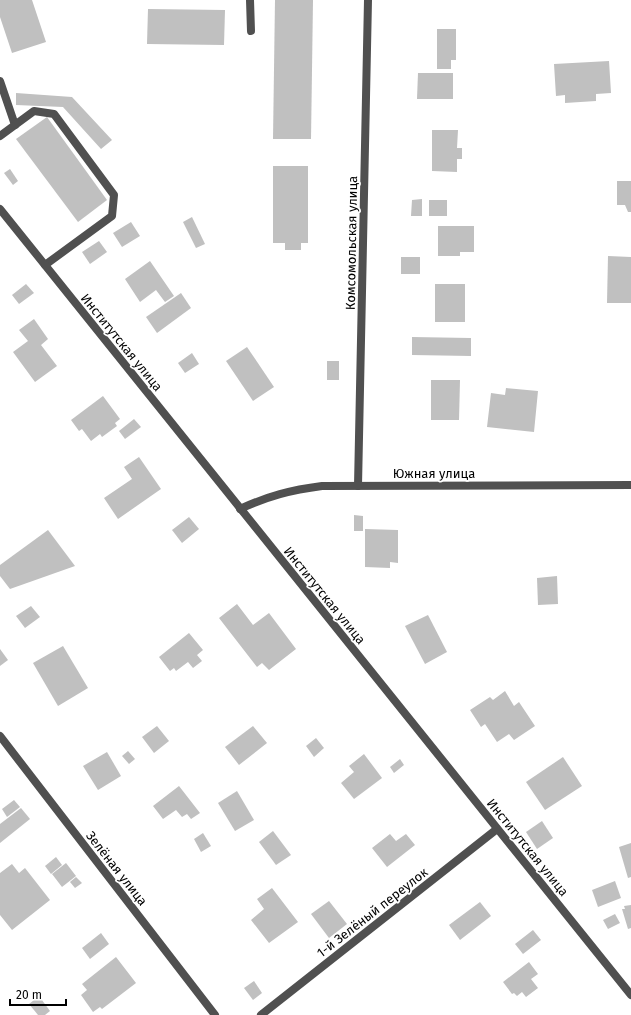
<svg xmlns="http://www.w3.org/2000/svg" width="631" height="1015" viewBox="0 0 631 1015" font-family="'Fira Sans',sans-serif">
<rect width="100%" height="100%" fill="#fff"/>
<!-- building -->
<g fill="#c0c0c0">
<path d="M0 0H32L46 42 12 53 0 17Z"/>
<path d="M275 0H313L311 139H273Z"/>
<path d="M148 9 225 10 224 45 147 44Z"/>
<path d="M437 29H456V60H451V69H437Z"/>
<path d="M609 61 611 93 596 94V101L565 103V95L556 96 554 64Z"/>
<path d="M418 73H453V99H417Z"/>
<path d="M16 93 72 97 112 140 101 149 63 107 16 105Z"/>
<path d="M47 117 107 200 78 222 16 139Z"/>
<path d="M432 130H458L457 148H462V159H457V172L432 171Z"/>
<path d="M273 166H308V243H301V250H285V243H273Z"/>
<path d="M10 169 18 181 13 185 4 173Z"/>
<path d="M617 181H631V212H628L625 205H617Z"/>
<path d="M422 199V216H411L412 200Z"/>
<rect x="429" y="200" width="18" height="16"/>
<path d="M192 217 205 244 196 248 183 222Z"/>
<path d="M131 222 140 236 122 247 113 233Z"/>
<path d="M438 226H474V252H460V256H438Z"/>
<path d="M99 241 107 252 90 264 82 252Z"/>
<path d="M608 256 631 257V303H607Z"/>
<rect x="401" y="257" width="19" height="17"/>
<path d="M150 261 174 296 165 302 156 290 140 302 125 279Z"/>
<path d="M26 284 34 293 19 304 12 295Z"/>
<rect x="435" y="284" width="30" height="38"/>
<path d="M181 293 191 308 157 333 146 317Z"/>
<path d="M34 319 48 339 41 345 57 366 35 382 13 352 28 341 19 330Z"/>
<path d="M412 337 471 338V356L412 355Z"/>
<path d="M247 347 274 387 253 401 226 361Z"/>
<path d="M192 353 199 364 185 373 178 363Z"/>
<rect x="327" y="361" width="12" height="19"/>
<path d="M431 380H460L459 420H431Z"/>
<path d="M506 388 538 391 534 432 487 427 491 393 505 395Z"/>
<path d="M103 396 120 419 115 423 117 426 102 437 100 434 91 441 82 429 79 431 71 420Z"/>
<path d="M134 419 141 427 125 439 119 431Z"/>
<path d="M139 457 161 489 118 519 104 498 132 479 124 467Z"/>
<path d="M354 515 363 516V531H354Z"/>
<path d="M189 517 199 529 182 543 172 530Z"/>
<path d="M365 529 398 530V563L390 562V568L365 567Z"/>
<path d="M48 530 75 566 10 589 0 576V565Z"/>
<path d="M557 576 558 604 538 605 537 578Z"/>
<path d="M237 604 253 625 269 613 296 649 269 670 262 663 257 667 219 618Z"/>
<path d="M31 606 40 617 25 628 16 616Z"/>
<path d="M428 615 447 652 425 664 405 626Z"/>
<path d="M189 633 203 650 197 655 202 661 193 668 188 662 176 671 174 668 170 671 159 657Z"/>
<path d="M63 646 88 688 58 706 33 663Z"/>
<path d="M0 649 8 660 0 666Z"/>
<path d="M505 691 514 706 519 702 535 726 514 740 509 734 497 742 485 724 481 727 470 710 490 697 493 700Z"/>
<path d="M157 726 169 741 154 753 142 737Z"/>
<path d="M253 726 267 743 239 765 225 747Z"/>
<path d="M316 738 324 748 314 757 306 746Z"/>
<path d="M128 751 135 759 129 764 122 756Z"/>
<path d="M107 752 121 776 98 790 83 766Z"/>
<path d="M364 754 382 778 354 799 341 783 354 772 349 766Z"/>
<path d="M563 757 582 786 545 810 526 782Z"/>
<path d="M400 759 404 765 394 773 390 767Z"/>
<path d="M179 786 200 813 191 819 187 814 182 817 176 810 163 819 153 806Z"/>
<path d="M237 791 254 820 235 831 218 803Z"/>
<path d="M14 800 20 807 7 817 2 809Z"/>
<path d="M21 808 30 819 0 843V824Z"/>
<path d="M542 821 553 838 537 849 526 832Z"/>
<path d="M273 831 291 855 276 865 259 842Z"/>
<path d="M203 833 211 846 201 852 194 839Z"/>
<path d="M390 834 396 841 406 834 415 845 387 867 372 848Z"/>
<path d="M631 843V877L628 878 619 847Z"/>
<path d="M56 857 62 865 51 874 45 866Z"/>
<path d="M66 863 76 876 62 887 52 874Z"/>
<path d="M12 864 19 873 25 868 50 900 12 930 0 915V873Z"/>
<path d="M76 877 82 883 75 888 70 882Z"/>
<path d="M615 881 621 898 598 907 592 890Z"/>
<path d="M272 888 298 922 269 943 251 920 264 909 257 899Z"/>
<path d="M329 901 347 924 329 938 311 914Z"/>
<path d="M480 902 491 916 460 940 449 925Z"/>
<path d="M631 905V928L628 929 622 909H625L624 906Z"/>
<path d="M615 914 620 923 608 929 603 920Z"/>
<path d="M533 930 541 940 523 954 515 944Z"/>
<path d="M101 933 109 944 90 959 82 948Z"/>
<path d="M116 957 136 983 102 1009 100 1007 93 1012 81 995 87 990 82 984Z"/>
<path d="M529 962 538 974 531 979 538 988 526 997 522 992 517 996 514 993 512 994 503 982Z"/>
<path d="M254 981 262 993 253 1000 244 988Z"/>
<path d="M39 996 50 1011 45 1015H38L29 1004Z"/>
</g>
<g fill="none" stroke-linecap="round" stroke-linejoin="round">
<!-- lane -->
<g stroke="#505050" stroke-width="8">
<path d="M250 0 251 31"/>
<path d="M0 81 15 125"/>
<path d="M0 136 34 111 54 114 114 195 112 216 45 265"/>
</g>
<!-- street -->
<g stroke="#505050" stroke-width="8">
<path d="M0 209 631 995"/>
<path d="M358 486 368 0"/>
<path d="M240 509C268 496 291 490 322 486L631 485"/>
<path d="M0 736 215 1015"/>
<path d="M261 1015 497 829"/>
</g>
</g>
<g text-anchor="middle" stroke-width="3.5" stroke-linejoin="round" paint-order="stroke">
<!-- street labels -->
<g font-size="13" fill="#000" stroke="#fff">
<text transform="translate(351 243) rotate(-89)" y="5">Комсомольская улица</text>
<text transform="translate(122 342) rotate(51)" y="5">Институтская улица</text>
<text x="434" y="478">Южная улица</text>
<text transform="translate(325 595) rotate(51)" y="5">Институтская улица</text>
<text transform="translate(528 847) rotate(51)" y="5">Институтская улица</text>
<text transform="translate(117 868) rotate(52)" y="5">Зелёная улица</text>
<text transform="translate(372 912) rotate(-38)" y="5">1-й Зелёный переулок</text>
</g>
</g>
<!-- scale -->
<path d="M10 999v6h56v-6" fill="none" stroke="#000000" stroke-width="2"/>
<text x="16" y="999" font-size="12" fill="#000000" stroke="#ffffff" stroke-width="3" paint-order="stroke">20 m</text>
</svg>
